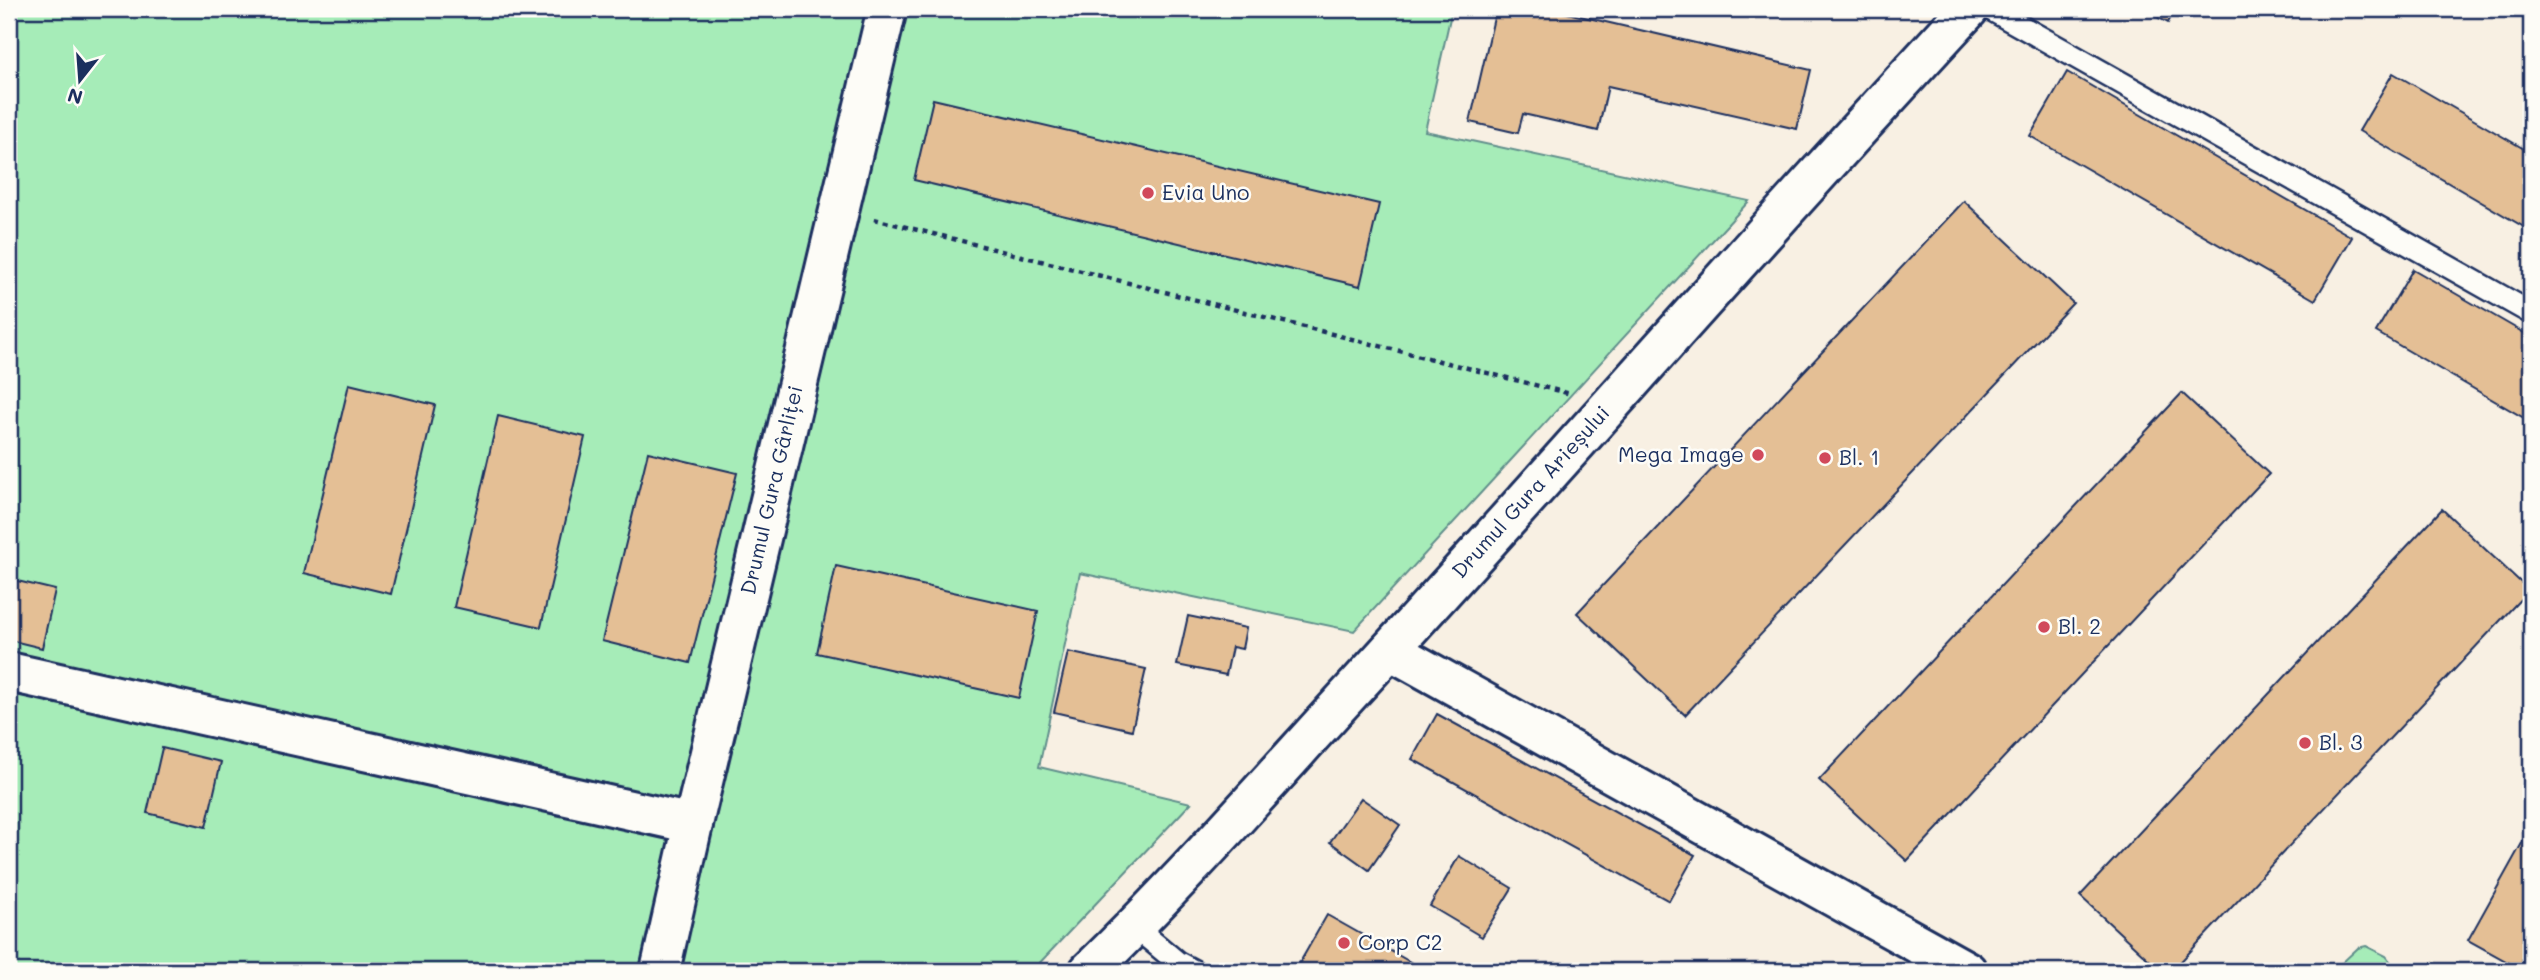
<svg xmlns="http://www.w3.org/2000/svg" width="2540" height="980" viewBox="0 0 2540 980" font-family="Mali,sans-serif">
<rect width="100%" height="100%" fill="#f8f0e3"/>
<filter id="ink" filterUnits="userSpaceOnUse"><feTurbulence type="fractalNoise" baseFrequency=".0143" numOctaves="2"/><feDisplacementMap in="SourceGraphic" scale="14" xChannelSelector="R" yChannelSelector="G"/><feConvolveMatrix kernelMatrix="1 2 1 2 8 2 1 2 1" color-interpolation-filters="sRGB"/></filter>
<g filter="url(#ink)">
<!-- green -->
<g fill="#a6ecb8" stroke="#608e8b" stroke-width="2">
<path d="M9 9H1452L1425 131 1749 201 1354 631 1080 573 1039 767 1191 803 1032 971H9Z"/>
<path d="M2366 946 2386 956 2398 971H2323L2342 963 2358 948Z"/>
</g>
<!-- building -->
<g fill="#e4bf95" stroke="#1b2f5e" stroke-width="2">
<path d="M1496 9H1550L1811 70 1797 129 1608 86 1598 131 1523 114 1518 133 1470 122Z"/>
<path d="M2142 9H2175L2168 23Z"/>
<path d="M2067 72 2352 237 2315 300 2030 136Z"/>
<path d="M2393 73 2531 153V231L2359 131Z"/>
<path d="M933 99 1379 204 1360 286 914 180Z"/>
<path d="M1964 201 2073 303 1685 715 1577 613Z"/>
<path d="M2413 269 2531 337V422L2376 332Z"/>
<path d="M349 384 435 405 391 594 304 573Z"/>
<path d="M2182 393 2269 474 1907 861 1819 780Z"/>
<path d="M498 416 585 437 541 627 454 607Z"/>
<path d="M648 452 737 473 690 663 602 641Z"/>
<path d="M2442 509 2529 590 2172 971H2161L2080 896Z"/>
<path d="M836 566 1038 611 1019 698 817 653Z"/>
<path d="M9 579 55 590 42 648 9 640Z"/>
<path d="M1188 616 1246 628 1242 649 1232 647 1226 675 1177 665Z"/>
<path d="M1068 652 1146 669 1132 730 1054 712Z"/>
<path d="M1437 714 1695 855 1669 901 1412 759Z"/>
<path d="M162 748 221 762 206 827 147 813Z"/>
<path d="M1361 798 1400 825 1369 870 1330 842Z"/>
<path d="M2531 827V971H2524L2468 940Z"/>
<path d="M1459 856 1512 888 1482 937 1430 906Z"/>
<path d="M1327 915 1426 971H1295Z"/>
</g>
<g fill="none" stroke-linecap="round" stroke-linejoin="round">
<!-- lane casing -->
<g stroke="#1b2f5e" stroke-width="26">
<g id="lane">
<path d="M1990 9 2531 313"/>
<path d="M1135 927 1177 962 1194 971"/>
</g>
</g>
<!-- street casing -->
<g stroke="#1b2f5e" stroke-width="44">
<g id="street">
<path d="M1390 650 1967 971"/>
<path d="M9 672 693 824"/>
<path d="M660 971 693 824 887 9"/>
<path d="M1089 971C1177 886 1258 794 1340 704 1552 474 1756 238 1969 9"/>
</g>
</g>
<!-- path -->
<path stroke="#1b2f5e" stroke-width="4.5" stroke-dasharray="5 5" stroke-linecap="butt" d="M874 219 1571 394"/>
<!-- lane -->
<use href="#lane" stroke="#fdfcf7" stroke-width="21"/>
<!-- street -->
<use href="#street" stroke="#fdfcf7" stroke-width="38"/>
</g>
</g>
<!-- markers -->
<g fill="#d1495b" stroke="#fdfcf7" stroke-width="2.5">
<circle cx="1148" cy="193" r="7"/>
<circle cx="1758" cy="455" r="7"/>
<circle cx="1825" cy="458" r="7"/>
<circle cx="2044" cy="627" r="7"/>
<circle cx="2305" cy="743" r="7"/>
<circle cx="1344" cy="943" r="7"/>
</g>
<g text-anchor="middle" stroke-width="5" stroke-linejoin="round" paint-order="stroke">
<!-- poi labels -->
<g font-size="21" fill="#1b2f5e" stroke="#fdfcf7" text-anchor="start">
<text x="1162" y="200">Evia Uno</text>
<text x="1744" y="462" text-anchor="end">Mega Image</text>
<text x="1839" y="465">Bl. 1</text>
<text x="2058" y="634">Bl. 2</text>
<text x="2319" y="750">Bl. 3</text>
<text x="1358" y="950">Corp C2</text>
</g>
<!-- street labels -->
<g font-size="21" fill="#1b2f5e" stroke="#fdfcf7">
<text transform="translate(772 490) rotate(-77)" y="7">Drumul Gura Gârliței</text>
<text transform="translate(1531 492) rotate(-48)" y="7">Drumul Gura Arieșului</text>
</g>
</g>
<!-- margin -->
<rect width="2540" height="980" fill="none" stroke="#fdfcf7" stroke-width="35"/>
<rect x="18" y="18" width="2505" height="945" fill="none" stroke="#1b2f5e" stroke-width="2.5" filter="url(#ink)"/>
<!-- north arrow -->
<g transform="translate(80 80) rotate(197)" stroke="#fdfcf7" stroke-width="5" paint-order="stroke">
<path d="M0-5L12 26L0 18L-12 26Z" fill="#1b2f5e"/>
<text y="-10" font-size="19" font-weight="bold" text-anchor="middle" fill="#1b2f5e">N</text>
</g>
</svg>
